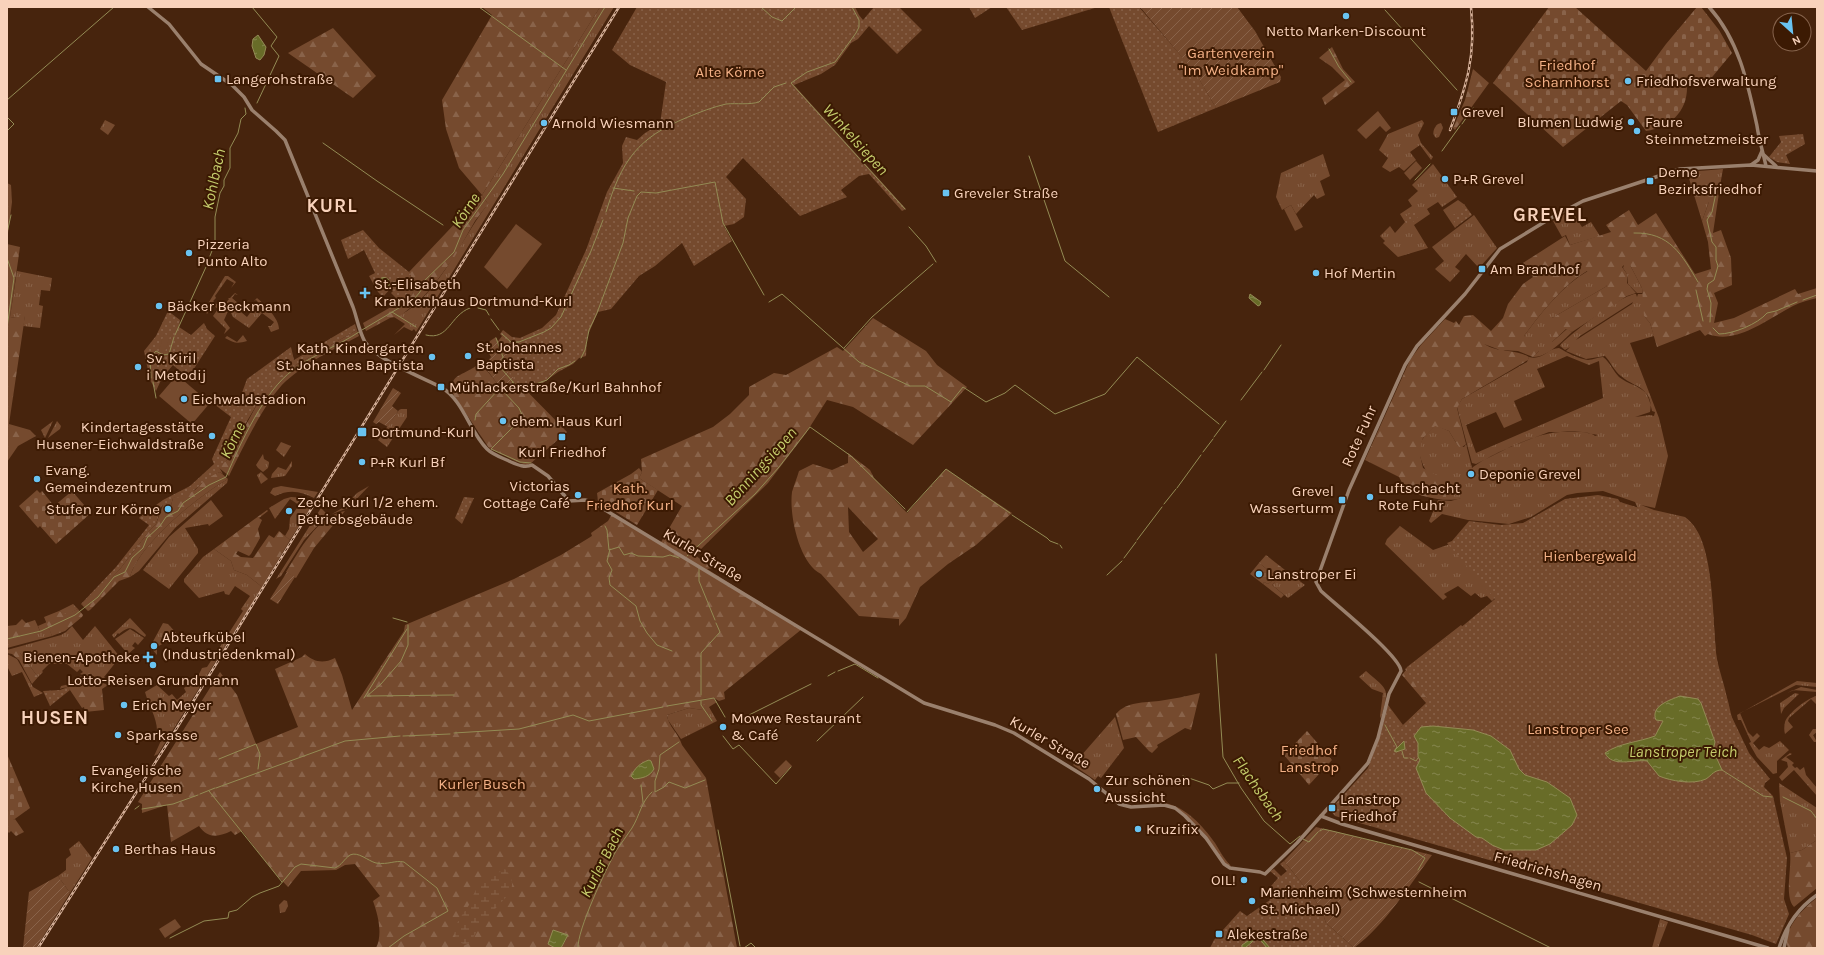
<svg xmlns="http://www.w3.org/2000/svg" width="1824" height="955" viewBox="0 0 1824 955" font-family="Karla,sans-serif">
<defs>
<pattern id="grass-tufts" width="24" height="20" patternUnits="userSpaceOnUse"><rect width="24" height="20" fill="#754a2e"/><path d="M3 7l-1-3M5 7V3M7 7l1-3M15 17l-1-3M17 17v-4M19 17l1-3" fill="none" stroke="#89634a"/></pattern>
<pattern id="forest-firs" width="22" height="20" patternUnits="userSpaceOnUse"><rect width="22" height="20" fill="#754a2e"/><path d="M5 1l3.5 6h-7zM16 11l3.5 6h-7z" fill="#89634a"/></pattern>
<pattern id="wetland-marsh" width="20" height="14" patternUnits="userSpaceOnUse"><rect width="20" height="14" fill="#754a2e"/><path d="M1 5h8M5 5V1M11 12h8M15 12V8" fill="none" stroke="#89634a"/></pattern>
<pattern id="cemetery-stones" width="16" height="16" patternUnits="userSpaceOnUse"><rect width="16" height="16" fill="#754a2e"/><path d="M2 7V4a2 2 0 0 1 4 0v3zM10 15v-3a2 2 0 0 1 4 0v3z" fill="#89634a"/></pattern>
<pattern id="park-dots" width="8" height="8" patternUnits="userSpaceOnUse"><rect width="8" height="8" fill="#754a2e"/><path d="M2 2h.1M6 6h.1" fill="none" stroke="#89634a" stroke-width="1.8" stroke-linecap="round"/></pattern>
<pattern id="garden-furrows" width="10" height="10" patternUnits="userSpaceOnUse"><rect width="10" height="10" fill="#754a2e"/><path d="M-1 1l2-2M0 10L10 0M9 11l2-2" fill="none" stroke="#89634a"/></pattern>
<pattern id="water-ripples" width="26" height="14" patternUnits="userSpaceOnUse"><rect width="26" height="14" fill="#686c28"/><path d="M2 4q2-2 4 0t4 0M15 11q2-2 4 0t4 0" fill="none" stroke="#86874f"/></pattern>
</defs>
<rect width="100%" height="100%" fill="#47240d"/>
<!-- grass -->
<g fill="url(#grass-tufts)" fill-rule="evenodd">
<path d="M600 7H614L416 332 414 329 412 331 404 327 394 335 405 324 394 317C433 306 463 235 488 204L482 195Z"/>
<path d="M105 120 115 125 108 135 100 129Z"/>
<path d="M1422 120 1424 123 1418 135 1421 143 1433 157 1431 160 1420 145 1410 152 1416 160 1404 171 1399 167 1390 172 1382 167 1388 158 1379 150 1388 134Z"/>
<path d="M1441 123 1443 128 1439 137 1436 138C1431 134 1434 127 1438 124Z"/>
<path d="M1323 154 1330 176 1320 181 1325 195 1317 199 1314 195 1296 214 1291 205 1282 210 1276 197 1281 173Z"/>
<path d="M1433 164 1457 197 1442 207 1438 202 1427 209 1430 214 1414 225 1428 248 1398 257 1383 243 1385 241 1380 236 1390 226 1395 233 1405 222 1400 214 1412 206 1408 200 1418 191 1412 185Z"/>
<path d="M1723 169 1720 186 1709 191V202L1702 221 1687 172Z"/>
<path d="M1458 200 1465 205 1457 226 1455 228 1443 210Z"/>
<path d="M1571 210 1582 227 1591 222 1600 236 1570 245 1566 235 1562 237 1553 221Z"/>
<path d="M1474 215 1497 248 1479 268 1466 254 1455 267 1460 271 1450 282 1435 269 1444 261 1432 247Z"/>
<path d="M1624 265H1630L1642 288V293H1637L1628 284 1627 274 1623 268Z"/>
<path d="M17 271 52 278 50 291 41 290 39 305 43 306 40 328 23 326 25 316 16 318 10 317Z"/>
<path d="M1588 271 1607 286 1552 318V342L1567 329 1572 332C1563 341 1546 358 1533 357L1539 351 1524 336C1542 312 1562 286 1588 271Z"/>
<path d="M225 276H228L236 282 231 288 234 283 227 279 215 296 216 298 213 301 225 311 228 307 227 305 230 307 224 320 230 328 224 334 226 329 213 316 218 309 213 305 207 314 206 312 209 302Z"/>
<path d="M235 293 238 295 235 294 232 298 238 303 236 305 242 310 241 312 247 317 250 313 247 311 250 305 258 312 262 306 256 300 254 301 257 298C264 304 279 318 279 329L271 332 268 326H271L274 322 262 313 249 328 233 317 231 313 234 309 226 303 229 299 228 298H230Z"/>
<path d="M1634 294H1636L1637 297 1638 294H1644V316L1650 323 1654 336 1630 343 1659 418 1668 456 1655 508 1641 505 1654 510 1685 517C1716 538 1712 638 1719 675 1721 684 1726 692 1728 701 1730 709 1731 716 1734 724L1381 733 1386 713 1399 728 1436 706 1417 662 1406 670 1407 667 1461 625 1463 627 1672 584 1635 502 1603 491 1577 493 1567 495 1531 517 1509 524 1468 520 1442 514 1431 523 1429 521 1438 500 1451 501 1461 498H1446C1435 482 1409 457 1424 437 1427 433 1432 429 1435 425L1449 431 1458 446 1464 447 1466 444 1472 468C1485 457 1530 437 1547 434 1557 431 1589 430 1595 436L1598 435 1582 432H1549L1510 447 1476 464 1472 463 1457 407 1462 399 1527 362 1529 357C1542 361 1548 348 1559 348 1566 352 1578 359 1588 360 1593 360 1598 357 1603 357 1610 362 1613 371 1619 377 1631 387 1655 387 1650 412L1635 417 1650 415 1654 416 1655 412 1652 411C1647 383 1638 390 1621 376 1614 371 1611 362 1605 356L1586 359 1566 351 1570 347 1565 350 1560 346 1561 344C1577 329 1614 300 1634 294ZM1633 302 1632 304 1576 340 1580 336ZM1567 356 1589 365 1599 361 1603 398 1476 453 1466 425 1496 412 1504 428 1522 420 1514 401 1545 387 1537 369Z"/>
<path d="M243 335 247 341C237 344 234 343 225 338L227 336 237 342Z"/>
<path d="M401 409H407V417L387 447 378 440 399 410Z"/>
<path d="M53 421 45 438 41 430Z"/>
<path d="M57 421 61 426 60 429 48 438Z"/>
<path d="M281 442 291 446 284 457 276 450Z"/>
<path d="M263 454 264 459 269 462 268 468 263 472 258 468 256 465Z"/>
<path d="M292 461V466L285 476 271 478 272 474 278 467 286 470Z"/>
<path d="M261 472 268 479 261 484 257 475Z"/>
<path d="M228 479 227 483 175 528 139 571 130 577C139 544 198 496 228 479Z"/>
<path d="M281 486 318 492 314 498C301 491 289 489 275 496L270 493 273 488Z"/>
<path d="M369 486 348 508 332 514 344 507 357 493Z"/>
<path d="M291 497 304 498 310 503 311 507 290 540 285 536 289 529 290 518 299 505 290 499 275 519 269 508 284 499Z"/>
<path d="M211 500 223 516 209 526 208 524 185 528 198 549V553L169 589 143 570 169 537Z"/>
<path d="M321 508 326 513 324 519 304 540 281 576 276 579Z"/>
<path d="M1400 526 1433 550 1453 543 1514 580 1492 601 1487 596 1481 598 1475 593 1471 596 1458 586 1444 594 1447 597 1443 600 1385 544 1387 539Z"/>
<path d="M214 549 231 561 234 570 247 575 262 587 158 754 154 756 164 734 162 731 157 730C157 718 148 704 145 692L157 685 169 696 172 694 177 700 186 692 184 688 196 680 202 668 207 667 243 611 241 609 250 596 235 586 229 595 225 594 224 591 199 598 184 582V579L203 557Z"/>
<path d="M1259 563 1277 577 1268 584 1264 582 1263 584 1250 574Z"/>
<path d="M1285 570 1305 585 1288 598 1272 585Z"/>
<path d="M73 604 78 609 66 615 59 611Z"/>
<path d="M130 618 146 635 145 637C132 630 133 623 119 634L118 633 114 638 112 635Z"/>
<path d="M47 622 52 636 7 648V639L40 631 38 626Z"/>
<path d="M163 623 168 624 178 635 157 647V655L150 647Z"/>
<path d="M72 626 83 640 95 626 120 657 104 677 110 682 115 679 116 681 111 684 80 674 83 672 80 669 77 672 67 664H49L42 671 43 672 38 677 20 653 13 650 12 654 7 653V650L61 635 66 632Z"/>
<path d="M130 629 144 638 138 645 135 642 132 646 135 648 128 654 115 639Z"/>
<path d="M7 654 17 659 33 687 43 693 34 697 22 672 12 676 7 666Z"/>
<path d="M1366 671C1390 692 1389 687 1381 719L1380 716 1383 693 1372 689 1359 677Z"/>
<path d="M80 676 87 678C81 690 70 685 60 689L61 686 70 684Z"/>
<path d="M1797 681 1817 683V687L1796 685 1740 713 1748 732 1753 737 1757 733 1760 736 1753 743 1759 750 1764 746 1769 748 1780 741 1789 750 1777 761V773L1773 774 1757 757 1749 743 1751 742 1741 720H1738L1737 715Z"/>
<path d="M1801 687 1817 690V692L1793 690 1787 693Z"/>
<path d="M1795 693 1799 694 1784 708 1781 714 1780 703Z"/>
<path d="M1817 696V705L1811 699 1789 718 1788 721 1793 727 1785 734C1784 731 1784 726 1785 722 1788 713 1809 697 1817 696Z"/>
<path d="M714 698 717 702 709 707 717 721 681 739 668 720 667 715 689 708 703 710 701 699Z"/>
<path d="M1115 717 1124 748 1101 778 1098 776 1095 780 1073 765Z"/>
<path d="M1813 729H1817V732L1813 735 1817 742H1814L1809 735Z"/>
<path d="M1790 753 1792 754 1786 757 1794 763 1792 765 1795 768 1797 767 1800 770 1804 767 1806 775 1817 788V796L1794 770 1782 781 1779 777 1788 767 1787 762 1781 760Z"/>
<path d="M1779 783 1817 808V840L1802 850 1790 853 1780 801Z"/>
<path d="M1165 803C1186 807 1203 826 1215 843 1220 851 1224 859 1231 866L1224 864 1213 848 1178 811 1164 805Z"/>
<path d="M79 841 92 858 70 893 58 876 66 870V859L71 855 69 849Z"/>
<path d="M1660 919 1668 922 1658 948H1652Z"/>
</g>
<!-- forest -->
<g fill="url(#forest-firs)" fill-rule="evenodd">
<path d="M482 7H600L482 195 488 204 475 221 455 256 433 286 420 300 400 316 390 318 366 331 363 323 412 295 415 285 409 272 482 195 459 168 446 129 442 100 492 15Z"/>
<path d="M333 28 376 76 353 98 288 53Z"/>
<path d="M1332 47 1343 69 1355 82 1325 105 1322 98 1345 80 1332 67 1319 58Z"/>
<path d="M1473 69 1489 83 1455 130 1453 128 1465 100Z"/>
<path d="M7 183 11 185 12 202 7 241Z"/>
<path d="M1720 186 1713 233 1721 230 1731 258 1732 285 1714 293 1718 303 1714 323 1734 318 1795 289 1798 294 1817 288V298C1809 300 1801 302 1793 306 1768 319 1737 345 1708 334L1705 336 1700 330 1657 347 1650 323 1644 316 1642 288 1630 265H1624L1622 267 1627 274V283L1636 293 1627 296 1572 332 1566 329 1552 342V318L1607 286 1594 281 1587 271C1562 286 1542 312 1524 336L1537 341 1539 351 1533 357 1518 351 1500 350 1484 344C1501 354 1513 348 1529 357L1528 360 1462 399 1457 408 1466 444 1461 448 1458 446 1449 431 1435 426 1423 438 1421 444 1420 455 1423 468 1446 480V498H1463C1444 503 1424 497 1406 490L1399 477 1365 460 1410 360 1421 345 1445 319 1454 323 1456 321 1459 325 1464 316 1473 315 1491 331 1503 318 1508 304 1523 284 1533 277 1523 263 1565 236 1570 245 1611 232 1606 225 1629 210 1638 225 1656 213 1695 274 1711 269 1708 242 1702 221 1709 202 1708 191Z"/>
<path d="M7 244 20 247 10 317 16 318 18 315 25 316 9 424 30 430 36 436 18 446 7 462Z"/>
<path d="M873 318 926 351 937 365 967 387 913 445 853 407 827 400 806 433 768 483 695 555 712 568 707 569 802 629 724 692 725 699 719 701 714 698 702 699 704 706 703 710 689 708 667 715C668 726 679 734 682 745L706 778 737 948H561L567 938 552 947 555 948H376C383 934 378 915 373 901L380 896 355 864 345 865 336 870 301 871 288 887 274 872 242 831 235 835 231 831C219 837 208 839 199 826L171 842 167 805 142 813V804L138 802 220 672 237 695 256 744 298 727 275 669 302 657 305 654C314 662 323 664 335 658L342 675 352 710 404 631 405 625 514 579 561 555 592 536 591 533 608 521 612 514 660 544 682 506 639 478 642 472 641 459 713 427 730 414 749 395V387L774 373 786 375 837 347 843 351Z"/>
<path d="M357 330 359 336C334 349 307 362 286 381 266 399 241 451 229 476L218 467 227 460 261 397 278 377 287 370Z"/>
<path d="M480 362 496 382 505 389 514 378 567 432 531 463 527 465 517 462 489 448 453 394C447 372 468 376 480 362Z"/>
<path d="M848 453 870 470 874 478 907 513 946 469 1012 513 976 545 948 564 920 587 906 618 899 626V619L859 616 821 574C799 563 789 515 792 492 794 485 797 478 799 471L813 464 832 470 848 463ZM848 507 878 539 863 552 849 532Z"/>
<path d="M220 472 228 479C198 496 139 544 130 577L119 581 90 610 88 611 82 605 120 569 150 530 156 524 163 505 166 508 165 515 169 513 173 498 195 490 209 476Z"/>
<path d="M267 510 268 511 259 518 262 520 258 529 260 538 251 554 249 556 238 551 236 554 241 557 253 558 269 535 274 538 279 531 290 540 262 587 247 575 234 570 231 561 214 549Z"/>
<path d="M345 511 314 548 296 578 286 572C300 550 317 516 345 511Z"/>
<path d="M1266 555 1285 570 1272 585 1284 595 1281 598 1263 584 1264 582 1268 584 1277 577 1259 563Z"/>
<path d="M78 609 83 615 82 617 65 631 52 636 44 617 59 611 66 614Z"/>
<path d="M22 619 26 623 35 620 40 631 7 639V626L16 625Z"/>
<path d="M20 648V653L38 677 32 684 19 660 12 654V650Z"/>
<path d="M1418 662 1439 703 1399 728 1386 713 1388 705 1403 725 1426 703 1402 675 1406 670Z"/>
<path d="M89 678 108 685 102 689 104 710 85 712 84 707 82 708 68 687 81 686Z"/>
<path d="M1200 693 1191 730 1185 728 1157 745 1158 747 1152 753 1149 751 1136 737 1123 740 1116 714C1127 701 1144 703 1159 701 1173 699 1187 696 1200 693Z"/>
<path d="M7 807 13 820 15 819 24 832 16 836 11 831 9 833 7 831Z"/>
<path d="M1817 840V888L1794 907C1784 896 1792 868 1790 853L1802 850Z"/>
<path d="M1817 898V948H1788C1781 931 1804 907 1817 898Z"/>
<path d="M284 900 287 901 288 906 285 912 280 913 279 905Z"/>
</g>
<!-- wetland -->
<path fill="url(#wetland-marsh)" d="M505 869C512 877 514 884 510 893L481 924 470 943 465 945C443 935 461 918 469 905 473 897 475 889 481 883 487 878 498 873 505 869Z"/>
<!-- cemetery -->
<g fill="url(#cemetery-stones)">
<path d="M1549 7H1575L1646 71 1666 44 1697 7H1701L1719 30 1732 53 1708 82 1687 85C1688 111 1671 127 1646 131L1627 105 1621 101 1563 147 1493 83Z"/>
<path d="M639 468 642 472 639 478 658 490 637 525 598 501 597 493 631 474Z"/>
<path d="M37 490 40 493 42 491 54 506 72 491 91 513 56 544 40 526 38 528 19 506Z"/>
<path d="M1307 731 1332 760 1309 785 1284 755Z"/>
<path d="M7 754 30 808 12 821 7 807Z"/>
</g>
<!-- park -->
<g fill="url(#park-dots)">
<path d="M637 7H855L859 15 863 20 874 7H899L922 30 897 54 869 26 858 39 851 43 835 65 821 74 794 85 906 209 902 211 869 174 859 176 841 190 847 197 800 216 743 158 726 177 746 199 744 217 734 224 724 226 732 241 694 266 682 243 655 266 639 276 611 309 598 312 587 337 586 356 579 358 573 364 558 372 543 383 517 393 508 377 500 370 496 344 502 336 500 334 503 330 512 337 520 338 542 328 556 315 586 250 607 192 623 163 622 146 626 137 637 140 645 133 660 124 666 82 630 65 612 50Z"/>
<path d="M969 7H992L975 18Z"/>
<path d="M1006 7H1098L1022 30Z"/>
<path d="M1109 7H1139L1195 72 1216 108 1158 132Z"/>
<path d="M1803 134 1805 144 1786 155 1790 164 1777 162 1769 157 1781 142 1779 136Z"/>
<path d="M1464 204 1472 215 1457 226 1451 217 1461 210Z"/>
<path d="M1416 210 1419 216 1411 224 1406 223 1403 218Z"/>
<path d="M363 230 379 248 409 272 415 285 412 295 392 305 390 303 396 298 391 293 393 291 390 289 383 297 378 292 369 276 375 273 364 250 348 259 341 240Z"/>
<path d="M168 311 180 320 179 327 191 335 204 323 207 329 215 336 188 378 173 365 162 378 156 391 150 380 144 351 156 336Z"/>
<path d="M355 324 357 330 287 370C259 393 243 428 227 460L219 467 223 474 220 472C201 479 195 497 173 498L169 513 165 516 166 508 162 505 156 524 150 530 120 569 86 603 82 605 81 604 116 567 149 525 139 518 141 516 163 500 190 486 214 464 212 459 231 417 214 404 217 400 222 403 239 401 247 379 291 347 294 360Z"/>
<path d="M1598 495 1618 499 1620 502C1634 506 1647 511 1661 514 1669 516 1681 515 1688 520 1716 541 1712 626 1717 659 1720 675 1728 693 1728 709L1749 753 1770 779 1765 783 1764 787 1773 796 1787 858 1784 899 1789 914 1776 944 1752 935 1335 816 1330 810 1368 768 1381 733 1388 705 1400 728 1429 701 1405 669 1459 629 1495 599 1447 543 1452 541 1469 521 1501 525 1523 523 1565 499Z"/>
<path d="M464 497 474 498 462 524 455 518Z"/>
<path d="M68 687 70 690 50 706 43 691 60 690Z"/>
<path d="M1284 861 1315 900 1322 911 1326 923 1354 948H1210L1214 940 1240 911 1247 916 1270 900 1265 893 1278 878 1270 871 1274 869 1281 876 1287 871 1280 864Z"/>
</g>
<!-- garden -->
<g fill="url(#garden-furrows)">
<path d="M1140 7H1237L1255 31 1281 77 1280 82 1216 108 1196 74Z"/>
<path d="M496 337 506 357 504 368 514 378 505 389 496 382 484 366 491 357 486 348 490 341Z"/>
<path d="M393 388 401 393 392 406 398 411 388 427 379 422 376 424 373 422Z"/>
<path d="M287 572 295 577 278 604 270 599Z"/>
<path d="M1316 827 1432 855C1408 887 1386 924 1354 948L1326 923 1322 911 1315 900 1284 861Z"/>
<path d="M58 876 70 893 36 948H23L29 892Z"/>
</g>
<!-- pitch -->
<g fill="#754a2e">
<path d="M1378 111 1391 128 1386 132 1380 126 1366 139 1357 130Z"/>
<path d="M1416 161 1422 168 1410 180 1404 173Z"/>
<path d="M1291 205 1303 227 1295 231 1284 209Z"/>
<path d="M516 224 542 244 507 289 484 267Z"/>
<path d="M164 334 170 336 165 352 159 350Z"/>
<path d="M177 375 210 403 192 424 159 396Z"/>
<path d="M786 760 792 766 780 778 774 772Z"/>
<path d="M175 919 181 927 165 938 159 929Z"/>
</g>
<!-- water -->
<g fill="url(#water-ripples)" stroke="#938b54">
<path d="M258 35 266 47 264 55 260 60 256 58 252 46 253 39Z"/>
<circle cx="384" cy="283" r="5.5"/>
<path d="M1250 294 1261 302 1260 305 1258 306 1249 298Z"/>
<path d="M1680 696 1698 699 1701 703 1715 742 1713 750 1722 770C1714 770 1712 775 1706 779 1693 785 1671 781 1659 776L1647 761C1634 759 1612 768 1605 753 1619 743 1639 742 1655 736L1663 721 1656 720C1650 706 1670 700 1680 696Z"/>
<path d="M1433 726 1473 730 1491 736 1510 750 1519 769 1525 775 1547 782 1570 798 1577 815 1572 825 1550 844 1536 850H1504L1492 845 1482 838 1476 837 1450 818 1426 793 1416 768 1420 760 1418 757V743L1414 736 1421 727Z"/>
<path d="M1404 741 1405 749 1396 752 1395 750Z"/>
<path d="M649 760 651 761 654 769C649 777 643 778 634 779L631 776C635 768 640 763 649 760Z"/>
<path d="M553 930 568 935 561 948H555L548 944Z"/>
<path d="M1258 934 1270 948H1267L1258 937 1245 948H1242V945Z"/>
</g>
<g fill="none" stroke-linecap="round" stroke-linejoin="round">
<!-- stream -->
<g stroke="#938b54" stroke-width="1">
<path d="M252 7 277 37 271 46 279 56 257 103"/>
<path d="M479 7 566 70"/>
<path d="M761 7 772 17 782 21 796 7"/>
<path d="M852 7 859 20V27L856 33 835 62 807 72 791 83 905 209"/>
<path d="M1385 10 1457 90"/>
<path d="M1329 49 1339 67 1351 82"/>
<path d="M7 100 114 7"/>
<path d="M7 117 14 124 7 131"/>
<path d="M1462 124 1473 108"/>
<path d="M323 143 377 181 443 225"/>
<path d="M1442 151 1460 126"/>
<path d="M1029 156 1065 261 1109 297"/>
<path d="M1415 180 1430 164"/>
<path d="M613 188 634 191"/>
<path d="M606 212C622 160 637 138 688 117 700 112 713 107 726 104 737 103 749 105 759 102L774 87 786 83"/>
<path d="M909 227 926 246 936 262"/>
<path d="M7 233 11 215"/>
<path d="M1634 233C1670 232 1682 255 1698 282"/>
<path d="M210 256 215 243V217L220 193 224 186V180L230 168V148L238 133 241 119 246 114 245 108"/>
<path d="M7 258 14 278 7 328"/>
<path d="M1696 290 1703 321"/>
<path d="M1803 300 1817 295"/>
<path d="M769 302 782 294 859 362 910 386H925L951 402 963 387 986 402 1005 393 1015 385 1055 414 1105 394 1137 357 1219 424"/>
<path d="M478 308 486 310 489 315"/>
<path d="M392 312 416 327"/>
<path d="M491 319 499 330"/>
<path d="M1710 322 1711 303 1707 289 1708 284 1714 280 1718 266 1716 260V247L1712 242 1707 220 1712 212 1716 193"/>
<path d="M1713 328 1719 334C1733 334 1758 324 1767 313L1776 311 1797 302"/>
<path d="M362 330 414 299 420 292 423 282 454 252 463 230 503 174 605 7"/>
<path d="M502 334 511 342H519L544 332 551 328 561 317 591 251 603 220"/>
<path d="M175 335 206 267"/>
<path d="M426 335C449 341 450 315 470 308"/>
<path d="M496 338 503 357 500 367 513 382 516 391 547 380 558 369 569 365 575 361"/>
<path d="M844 348 872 317 933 264"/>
<path d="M581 358 585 350 589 330 597 313 623 243 628 218 637 196 641 192 656 193 715 182 723 223 764 295"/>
<path d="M1264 370 1281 345"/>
<path d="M151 378 150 358 156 351 163 355 169 354 174 337"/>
<path d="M153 382 156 398"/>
<path d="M506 392 513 382"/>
<path d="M1241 400 1262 372"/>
<path d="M475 420 476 414 499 389 502 390 519 408 523 417 491 449 520 462 531 463"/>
<path d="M1214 437 1226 421"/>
<path d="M1203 452 1213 439"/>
<path d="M1177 488 1201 455"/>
<path d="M1164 504 1176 489"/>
<path d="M907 512 946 469 1010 513"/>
<path d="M1012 515 1047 538 1050 541 1058 544"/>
<path d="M605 526 607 530 609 550 619 547 624 555 631 553 638 556 663 557 670 555 679 558"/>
<path d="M1137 540 1162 507"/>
<path d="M1060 545 1062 548"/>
<path d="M610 549 607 561 612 570 609 578 610 585 636 606 640 621 647 633 657 645 672 651"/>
<path d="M687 556 755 494 779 467 810 427 851 456 905 509"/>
<path d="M1124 558 1136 542"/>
<path d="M699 568V581L715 620"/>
<path d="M1107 575 1122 561"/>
<path d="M393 618 407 622"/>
<path d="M408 625V645L401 661 381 684 367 696 454 695"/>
<path d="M7 639 41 631 75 615 98 597 114 577 125 572 132 558 143 548 147 538 160 526 166 517 178 511 183 503 209 485 226 477C240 444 264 391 293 370 314 354 338 346 359 332"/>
<path d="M1216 654 1223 757 1241 788 1264 821 1290 844 1300 836"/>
<path d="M838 671 855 664 878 678"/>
<path d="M828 676 835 672"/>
<path d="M701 695V653L720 632 716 623"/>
<path d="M364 698 407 629"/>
<path d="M701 701V705L712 721"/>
<path d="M667 706 714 698 725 717"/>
<path d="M743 718 811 684"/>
<path d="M1385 725 1397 747 1394 751 1396 752"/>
<path d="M454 733 519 729 573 715 589 721 663 707"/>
<path d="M403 736 450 734"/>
<path d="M723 736 733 749 739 745 776 784 791 767"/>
<path d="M817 741 863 697"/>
<path d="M679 742 660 755 659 769 655 781V792L664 787 669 782 685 788 705 780"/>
<path d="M1402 751 1404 758H1408"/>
<path d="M1410 758 1416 761 1418 758"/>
<path d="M219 759 256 744 260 754 258 769"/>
<path d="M1722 770 1763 796 1772 797"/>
<path d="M1183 776 1209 785 1213 789 1227 783H1239"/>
<path d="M641 785 643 802"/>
<path d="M216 788 345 741 400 736"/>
<path d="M209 791 282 882"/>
<path d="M200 794 215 788"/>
<path d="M1783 797 1811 811 1817 819"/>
<path d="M135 809 139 806"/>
<path d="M142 809 173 804 198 795"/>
<path d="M718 830 740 946"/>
<path d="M1320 831 1323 829 1332 831 1412 850 1425 858 1418 870"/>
<path d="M1303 839 1309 842 1318 832"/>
<path d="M1419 882 1551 948"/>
<path d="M170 938 204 921 228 918 229 912 237 910 252 897 260 893 279 886 295 867 301 864 335 868C342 865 344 859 350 855 358 851 368 861 376 863 389 865 394 860 404 862L437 888 448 911 404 936 388 948"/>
<path d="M578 948C577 930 606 869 616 851 621 843 627 836 632 828 640 815 641 802 652 792"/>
<path d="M744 948 751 943 756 948"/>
</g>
<!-- secondary -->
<g stroke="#9a806d" stroke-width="3.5">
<path d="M148 7 169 24 201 64 232 85 244 97 252 110 276 131 285 140 353 307C357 318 359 331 365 342 377 360 421 377 441 387 464 401 469 431 487 449 493 455 503 458 511 462 518 465 525 468 532 465L548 476 569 501 585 500 592 502 924 703 995 725 1014 733 1089 779 1119 804 1131 807 1164 805 1175 808 1185 816 1206 838 1224 864 1230 868 1260 872 1265 874 1297 843 1368 763 1378 738 1389 694 1401 671C1400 656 1335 604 1321 591L1316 582 1349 490 1405 365 1417 346 1465 294 1500 249 1551 218 1583 201 1680 169 1751 165 1817 171"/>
<path d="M1709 7C1739 40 1748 84 1757 126 1759 140 1763 152 1766 166"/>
<path d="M1764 155 1776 166"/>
<path d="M1751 165 1758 160 1762 151"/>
<path d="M1321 816 1342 824 1768 948"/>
<path d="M1779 948C1786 926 1798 908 1817 895"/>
<path d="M1784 948 1788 929"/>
</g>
<!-- rail casing -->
<g stroke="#d5b099" stroke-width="2.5">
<g id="rail">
<path d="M1450 130C1467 85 1476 56 1471 7"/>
<path d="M38 948 172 736 619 7"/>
</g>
</g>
<!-- rail -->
<use href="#rail" stroke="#3c1a03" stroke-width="1" stroke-dasharray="3" stroke-linecap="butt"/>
</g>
<!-- markers -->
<g fill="#69c3f1" stroke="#3c1a03" stroke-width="1.5">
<circle cx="1346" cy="16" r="4"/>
<rect x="214" y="75" width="8" height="8" rx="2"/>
<circle cx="1628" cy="81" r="4"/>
<rect x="1450" y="108" width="8" height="8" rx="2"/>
<circle cx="1631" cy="122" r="4"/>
<circle cx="544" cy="123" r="4"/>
<circle cx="1637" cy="131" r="4"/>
<circle cx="1445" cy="179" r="4"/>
<rect x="1646" y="177" width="8" height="8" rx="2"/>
<rect x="942" y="189" width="8" height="8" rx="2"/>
<circle cx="189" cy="253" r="4"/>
<rect x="1478" y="265" width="8" height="8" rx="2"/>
<circle cx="1316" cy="273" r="4"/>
<path d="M363 287h4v4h4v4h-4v4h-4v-4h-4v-4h4z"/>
<circle cx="159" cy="306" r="4"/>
<circle cx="468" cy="356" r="4"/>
<circle cx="432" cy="357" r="4"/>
<circle cx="138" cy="367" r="4"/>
<rect x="437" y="383" width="8" height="8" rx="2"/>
<circle cx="184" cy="399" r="4"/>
<circle cx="503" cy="421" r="4"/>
<rect x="357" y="427" width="10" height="10" rx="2"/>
<circle cx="212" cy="436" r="4"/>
<rect x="558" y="433" width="8" height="8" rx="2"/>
<circle cx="362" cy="462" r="4"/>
<circle cx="1471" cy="474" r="4"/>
<circle cx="37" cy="479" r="4"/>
<circle cx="578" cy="495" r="4"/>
<circle cx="1370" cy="497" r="4"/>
<rect x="1338" y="496" width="8" height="8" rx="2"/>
<circle cx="168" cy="509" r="4"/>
<circle cx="289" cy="511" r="4"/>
<circle cx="1259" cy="574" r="4"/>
<circle cx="154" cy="646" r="4"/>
<path d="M146 651h4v4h4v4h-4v4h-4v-4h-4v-4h4z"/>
<circle cx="153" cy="665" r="4"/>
<circle cx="124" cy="705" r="4"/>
<circle cx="723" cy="727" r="4"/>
<circle cx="118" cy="735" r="4"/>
<circle cx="83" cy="779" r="4"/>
<circle cx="1097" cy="789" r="4"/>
<rect x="1328" y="804" width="8" height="8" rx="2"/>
<circle cx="1138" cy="829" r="4"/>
<circle cx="116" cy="849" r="4"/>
<circle cx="1244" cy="880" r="4"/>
<circle cx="1252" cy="901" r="4"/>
<rect x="1215" y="930" width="8" height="8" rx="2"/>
</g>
<g text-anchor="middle" stroke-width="4" stroke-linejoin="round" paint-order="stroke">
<!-- poi labels -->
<g font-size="15" fill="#f8d2bb" stroke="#3c1a03" text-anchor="start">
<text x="1346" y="36" text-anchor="middle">Netto Marken-Discount</text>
<text x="226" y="84">Langerohstraße</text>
<text x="1636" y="86">Friedhofsverwaltung</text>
<text x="1462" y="117">Grevel</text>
<text x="1623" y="127" text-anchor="end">Blumen Ludwig</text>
<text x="1645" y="127">Faure<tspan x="1645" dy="17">Steinmetzmeister</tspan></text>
<text x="552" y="128">Arnold Wiesmann</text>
<text x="1658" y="177">Derne<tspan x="1658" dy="17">Bezirksfriedhof</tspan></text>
<text x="1453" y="184">P+R Grevel</text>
<text x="954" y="198">Greveler Straße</text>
<text x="197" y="249">Pizzeria<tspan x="197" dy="17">Punto Alto</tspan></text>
<text x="1490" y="274">Am Brandhof</text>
<text x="1324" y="278">Hof Mertin</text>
<text x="374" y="289">St.-Elisabeth<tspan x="374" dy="17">Krankenhaus Dortmund-Kurl</tspan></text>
<text x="167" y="311">Bäcker Beckmann</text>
<text x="476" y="352">St. Johannes<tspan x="476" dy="17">Baptista</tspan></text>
<text x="424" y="353" text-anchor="end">Kath. Kindergarten<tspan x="424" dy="17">St. Johannes Baptista</tspan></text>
<text x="146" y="363">Sv. Kiril<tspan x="146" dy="17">i Metodij</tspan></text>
<text x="449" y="392">Mühlackerstraße/Kurl Bahnhof</text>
<text x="192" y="404">Eichwaldstadion</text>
<text x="511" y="426">ehem. Haus Kurl</text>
<text x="204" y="432" text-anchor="end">Kindertagesstätte<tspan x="204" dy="17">Husener-Eichwaldstraße</tspan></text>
<text x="371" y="437">Dortmund-Kurl</text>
<text x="562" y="457" text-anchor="middle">Kurl Friedhof</text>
<text x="370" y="467">P+R Kurl Bf</text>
<text x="45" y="475">Evang.<tspan x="45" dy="17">Gemeindezentrum</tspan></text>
<text x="1479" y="479">Deponie Grevel</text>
<text x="570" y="491" text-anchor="end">Victorias<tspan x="570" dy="17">Cottage Café</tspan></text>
<text x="1378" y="493">Luftschacht<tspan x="1378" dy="17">Rote Fuhr</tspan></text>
<text x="1334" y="496" text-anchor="end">Grevel<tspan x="1334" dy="17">Wasserturm</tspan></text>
<text x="297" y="507">Zeche Kurl 1/2 ehem.<tspan x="297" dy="17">Betriebsgebäude</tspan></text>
<text x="160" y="514" text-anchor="end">Stufen zur Körne</text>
<text x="1267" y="579">Lanstroper Ei</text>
<text x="162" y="642">Abteufkübel<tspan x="162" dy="17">(Industriedenkmal)</tspan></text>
<text x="140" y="662" text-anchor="end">Bienen-Apotheke</text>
<text x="153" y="685" text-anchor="middle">Lotto-Reisen Grundmann</text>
<text x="132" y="710">Erich Meyer</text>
<text x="731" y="723">Mowwe Restaurant<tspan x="731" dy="17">&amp; Café</tspan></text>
<text x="126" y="740">Sparkasse</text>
<text x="91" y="775">Evangelische<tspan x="91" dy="17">Kirche Husen</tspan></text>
<text x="1105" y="785">Zur schönen<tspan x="1105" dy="17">Aussicht</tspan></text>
<text x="1340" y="804">Lanstrop<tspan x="1340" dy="17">Friedhof</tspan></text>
<text x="1146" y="834">Kruzifix</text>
<text x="124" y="854">Berthas Haus</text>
<text x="1236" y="885" text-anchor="end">OIL!</text>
<text x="1260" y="897">Marienheim (Schwesternheim<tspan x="1260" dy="17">St. Michael)</tspan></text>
<text x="1227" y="939">Alekestraße</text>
</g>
<!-- park labels -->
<g font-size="15" fill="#f4b187" stroke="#3c1a03">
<text x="1231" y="58">Gartenverein<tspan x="1231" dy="17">"Im Weidkamp"</tspan></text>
<text x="1567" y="70">Friedhof<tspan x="1567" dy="17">Scharnhorst</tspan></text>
<text x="730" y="77">Alte Körne</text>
<text x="630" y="493">Kath.<tspan x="630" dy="17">Friedhof Kurl</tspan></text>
<text x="1590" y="561">Hienbergwald</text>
<text x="1578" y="734">Lanstroper See</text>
<text x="1309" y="755">Friedhof<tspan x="1309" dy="17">Lanstrop</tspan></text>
<text x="482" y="789">Kurler Busch</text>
</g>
<!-- street labels -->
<g font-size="15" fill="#f8d2bb" stroke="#3c1a03">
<text transform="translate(1359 436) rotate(-66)" y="5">Rote Fuhr</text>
<text transform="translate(703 555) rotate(31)" y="5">Kurler Straße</text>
<text transform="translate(1050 742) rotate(30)" y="5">Kurler Straße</text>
<text transform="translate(1548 871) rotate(16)" y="5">Friedrichshagen</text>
</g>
<!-- water labels -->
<g font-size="16" font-style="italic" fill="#c5cd6c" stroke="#3c1a03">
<text transform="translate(856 139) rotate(48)" y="6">Winkelsiepen</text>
<text transform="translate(213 179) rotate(-78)" y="6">Kohlbach</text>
<text transform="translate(465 210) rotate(-56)" y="6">Körne</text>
<text transform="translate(232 440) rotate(-64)" y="6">Körne</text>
<text transform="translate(760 466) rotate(-48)" y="6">Bönningsiepen</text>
<text x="1683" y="757">Lanstroper Teich</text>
<text transform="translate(1259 788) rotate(55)" y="6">Flachsbach</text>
<text transform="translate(601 862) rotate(-63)" y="6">Kurler Bach</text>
</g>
<!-- district labels -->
<g font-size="19" font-weight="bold" letter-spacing="1" fill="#f8d2bb" stroke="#3c1a03">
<text x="332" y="212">KURL</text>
<text x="1550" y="221">GREVEL</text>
<text x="55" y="724">HUSEN</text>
</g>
</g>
<!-- border -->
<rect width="1824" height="955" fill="none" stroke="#f8d2bb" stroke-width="16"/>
<!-- north arrow -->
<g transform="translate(1792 32) rotate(153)"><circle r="19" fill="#3c1a03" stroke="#87644d"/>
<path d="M0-3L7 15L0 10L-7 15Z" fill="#69c3f1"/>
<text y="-6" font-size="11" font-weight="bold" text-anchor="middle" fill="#f8d2bb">N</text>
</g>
</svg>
